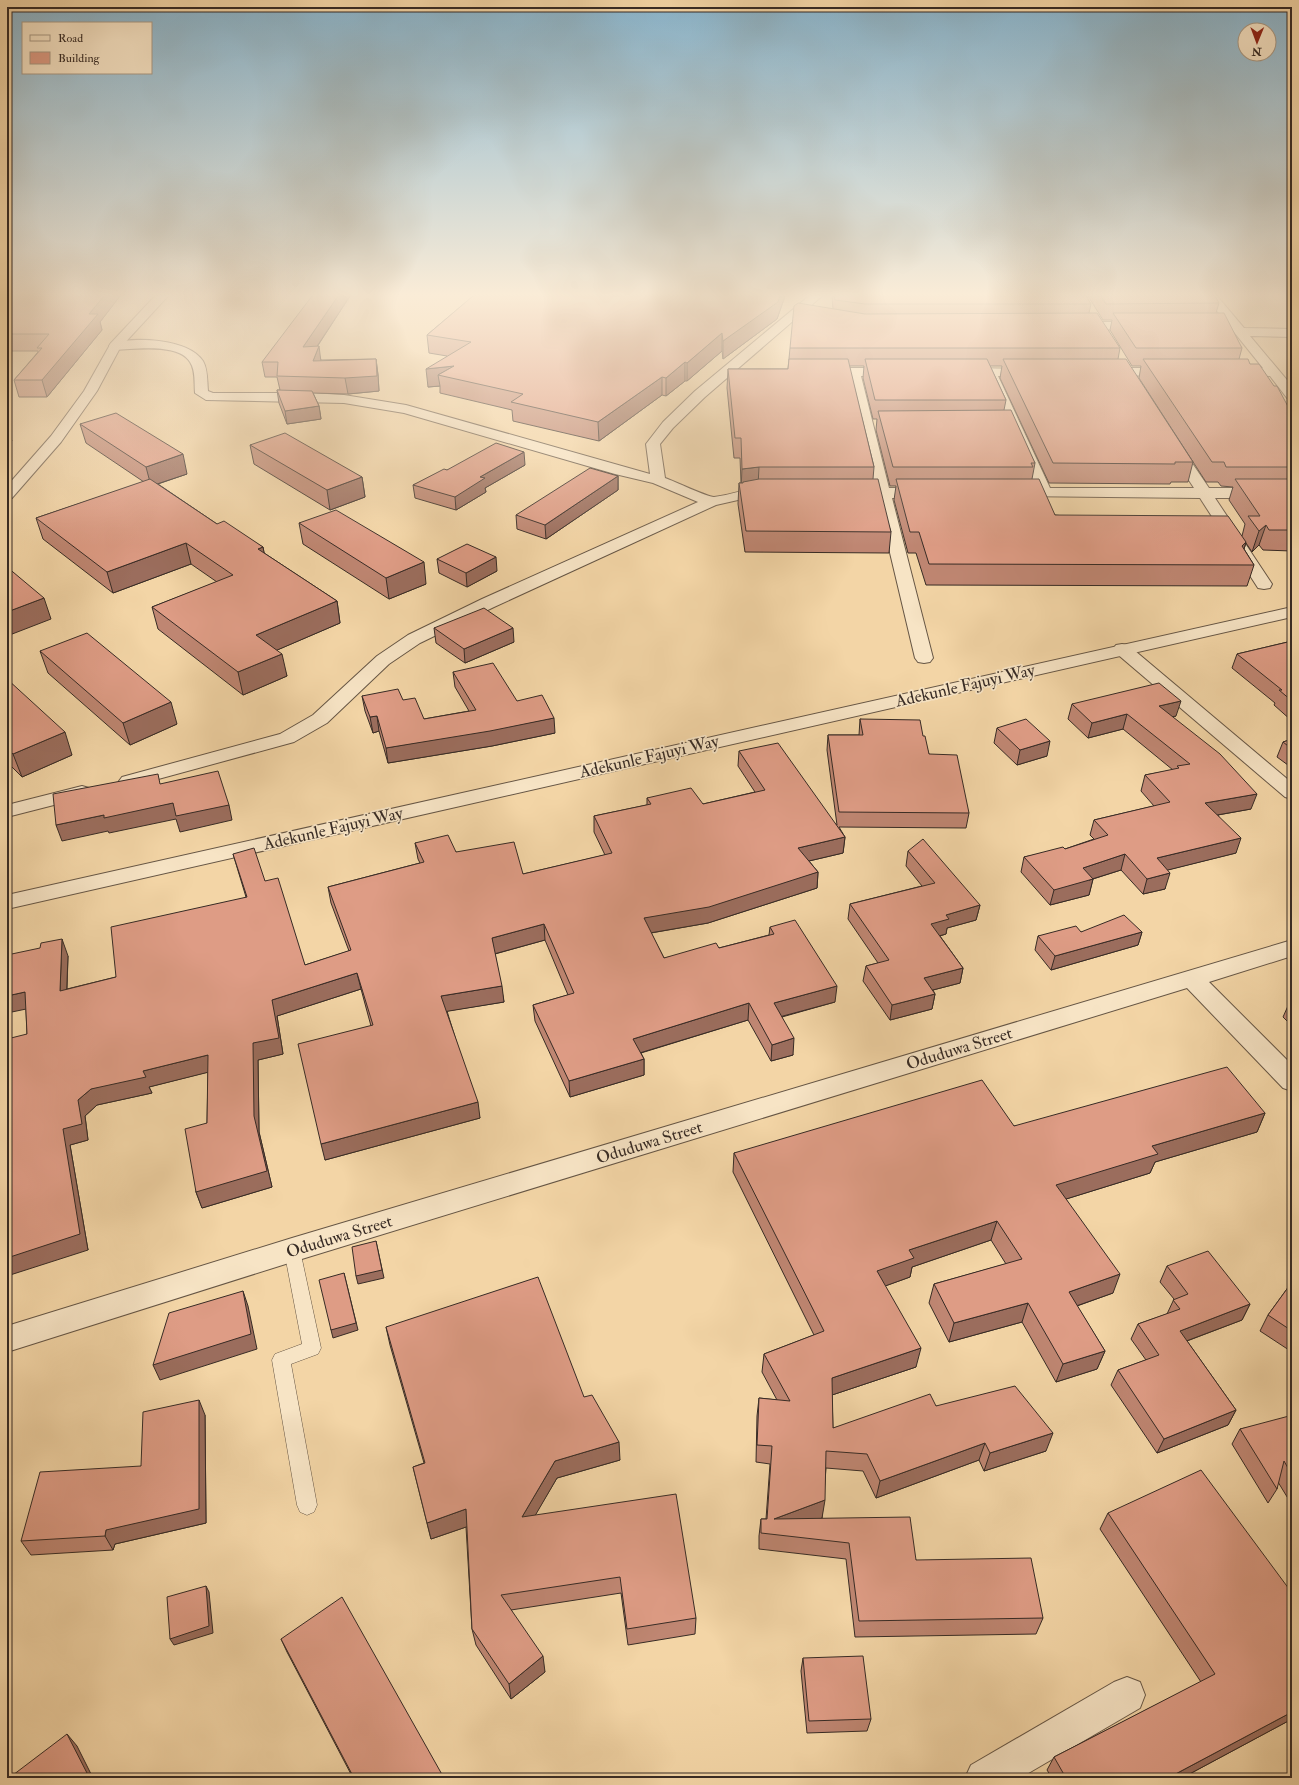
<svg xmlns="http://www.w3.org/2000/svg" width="1299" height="1785" viewBox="0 0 1299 1785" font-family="'IM FELL Double Pica',serif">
<rect width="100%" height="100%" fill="#f3d5a6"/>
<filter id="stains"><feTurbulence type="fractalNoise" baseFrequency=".005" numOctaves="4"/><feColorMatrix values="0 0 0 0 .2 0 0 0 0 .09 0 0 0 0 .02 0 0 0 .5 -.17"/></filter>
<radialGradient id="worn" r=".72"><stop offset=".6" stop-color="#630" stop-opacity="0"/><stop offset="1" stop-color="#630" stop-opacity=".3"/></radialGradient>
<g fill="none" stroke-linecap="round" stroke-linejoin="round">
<!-- service casing -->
<g stroke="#665645" stroke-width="1">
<path id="service" d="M292 1243 298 1245 300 1250 321 1348 318 1354 291 1364 317 1505 314 1512 307 1515 300 1512 297 1505 272 1360 275 1354 302 1344 284 1250 286 1245Z"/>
</g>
<!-- minor casing -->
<g stroke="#665645" stroke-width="2">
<g id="minor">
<path d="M809 296H822L705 397 673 428 660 444 665 478C674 481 707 497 714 497 733 495 753 485 774 490L777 493 774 496 738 500 716 505 494 607 420 643 389 664 327 723 294 742 129 787 122 785 119 781 122 777 280 734 313 715 377 656 408 635 482 599 698 502 653 483 615 474 404 413 344 403 206 400 195 393C194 383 196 371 190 362 179 343 134 349 115 350L109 346 111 343C135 337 188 338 203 361 208 370 207 381 208 391L213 393H310L344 395 406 405 650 474 646 444 663 422 695 391Z"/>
<path d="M1205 296H1217L1244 328 1292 329V337L1250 336 1292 386V399L1287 398 1270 376 1231 375 1229 372 1236 368H1263Z"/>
<path d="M1075 322H1141L1147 326 1141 330 1071 329 1069 326 1071 323Z"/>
<path d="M822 368H893L900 372 893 376H861L889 488H925L930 490 933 493 930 496 925 498H892L933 658 930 662 924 663 918 662 915 658 877 498 846 496 843 493 846 490 874 488 847 376 817 375 815 372 817 369Z"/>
<path d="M964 368 1036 369 1038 372 1031 376H998L1050 488H1194L1167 447 1169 444H1179L1209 488H1292V498H1215L1272 584 1270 588 1264 589 1258 588 1200 498 1010 496 1007 493 1010 490 1035 488 986 376 959 375 957 372 959 369Z"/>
<path d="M1104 368H1169L1176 372 1169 376 1099 375 1097 372Z"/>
<path d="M1122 644 1128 645 1292 783V799L1285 797 1116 653 1113 649 1116 645Z"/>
<path d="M82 786 89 788 92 792 89 796 7 817V805Z"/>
<path d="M1292 940V956L1209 982 1292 1065V1091L1283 1088 1187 988 292 1262 7 1352V1326L292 1238Z"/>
<path d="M1127 1677 1140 1682 1145 1695 1140 1708 1020 1778H965L971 1765 1114 1682Z"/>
</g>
</g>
<!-- tertiary casing -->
<g stroke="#665645" stroke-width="2">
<g id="tertiary">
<path d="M155 296H168L120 348 97 391 61 442 12 498 7 500V486L51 436 84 391 111 343Z"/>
<path d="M1292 607V617L7 909V895Z"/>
</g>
</g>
<!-- service -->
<use href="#service" fill="#f7e4c5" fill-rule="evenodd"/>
<!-- minor -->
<use href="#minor" fill="#f7e4c5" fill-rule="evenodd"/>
<!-- tertiary -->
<use href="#tertiary" fill="#f7e4c5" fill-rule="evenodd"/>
</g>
<!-- wall -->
<g fill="#bf8672" stroke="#372b25">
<path d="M7 296H120L100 322 102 330 47 397H19L14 380 38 352V351H7Z"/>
<path d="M350 296 317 347 321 360 376 359 378 375 379 391 348 394 313 393 319 406 321 419 287 424 279 403 277 390H280L277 377H265L262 362Z"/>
<path d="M473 296H785L777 319 723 359 722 351 687 381H685L666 396 662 395 599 441 513 421 512 410 440 393V386L428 387 447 356 429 353 427 335Z"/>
<path d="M832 296H1086L1091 304 1089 313 1120 348 1118 359 1193 462 1188 482H1171L1170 484 1049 483 1000 378 1002 366H990L1006 400 1004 410 1035 463 1032 479 1055 515 1242 536 1245 524 1229 500 1233 487 1221 486 1218 482H1206L1139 378 1141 366H1132L1110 330 1112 320H1103L1088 296H1215L1219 303 1216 313 1242 348 1239 359 1250 364 1292 414V551L1263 550 1259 545 1252 552 1246 543 1244 549 1254 565 1247 586 926 585 916 553H908L894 500 896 486H890L876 430 877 419H873L863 378 864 366H849L874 467 873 479 891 532 889 553 745 552 738 504 739 483H741L740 458H734L727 388 728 369H788L790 348 833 309Z"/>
<path d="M80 424 187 474 158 484 217 524 263 547 264 553 337 601 340 623 277 650 287 676 243 695 158 629 152 607 217 582 191 564 113 593 43 539 36 518 144 482 86 443Z"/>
<path d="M250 445 362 477 365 497 330 510 254 464Z"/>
<path d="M525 465 485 488 486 492 456 510 415 498 413 485 447 470Z"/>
<path d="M618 476V490L546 539 517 529 516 515Z"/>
<path d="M299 523 426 584 389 599 303 544Z"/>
<path d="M437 559 497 571 467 587 439 573Z"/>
<path d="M434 628 514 642 465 663 436 643Z"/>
<path d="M1292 641V721L1274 705 1275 703 1232 668 1237 654Z"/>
<path d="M40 651 177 724 130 745 48 673Z"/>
<path d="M453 672 517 701 555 733 492 746 388 763 379 731 373 733 365 711 362 696 403 700 424 719 469 711 455 687Z"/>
<path d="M7 679 72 755 22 777 7 762Z"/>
<path d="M1072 704 1176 716 1173 717 1251 809 1218 815 1236 853 1167 870 1165 889 1143 894 1121 870 1093 879 1089 895 1050 905 1021 872 1024 857 1065 849 1094 839 1090 835 1094 820 1154 806 1141 791 1145 775 1173 770 1123 729 1088 738 1068 719Z"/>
<path d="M860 719 923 736 929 754 969 813 966 828 839 827 845 837 843 853 809 861 818 872 817 888 708 923 651 933 664 958 719 948 769 935 770 927 835 1002 782 1017 793 1055 771 1061 748 1020 641 1053 644 1059V1075L570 1097 535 1021 533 1005 568 995 545 940 495 954 504 1002 447 1011 480 1118 325 1160 371 1026 361 989 277 1016 283 1054 258 1060 259 1132 272 1187 202 1208 196 1192 207 1123 208 1072 149 1087 152 1093 97 1105 85 1116 88 1140 70 1145 88 1250 27 1034 26 1009 68 956 67 989 116 977 246 897 233 854 265 881 305 965 349 951 331 903 328 887 420 863 418 859 415 843 456 852 523 874 605 855 594 832V816L647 805V798L703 804 755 792 738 766 739 751 837 825 827 750 828 735H859Z"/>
<path d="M997 728 1047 756 1017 765 994 743Z"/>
<path d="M1292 739V768L1277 757 1283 742Z"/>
<path d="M908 851 980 905 976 920 947 928 946 934 940 936 963 968 960 983 933 990 935 994 932 1009 890 1020 863 981 866 966 878 963 848 919 850 904 922 886 906 866Z"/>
<path d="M1081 932H1142L1138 945 1051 970 1035 950 1038 936Z"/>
<path d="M1292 997V1026L1283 1017Z"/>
<path d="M1265 1113 1257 1132 1155 1162 1150 1173 1066 1199 1113 1293 1077 1306 1105 1351 1097 1369 1056 1382 1022 1322 949 1342 929 1303 934 1284 1006 1264 991 1240 912 1267 910 1277 885 1286 916 1367 832 1395 833 1428 936 1406 1046 1451 984 1471 979 1460 876 1498 863 1471 826 1468 822 1518H820L916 1560 1043 1618 1036 1634 855 1637 846 1559 759 1549V1536L761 1519H766L770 1464 756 1462 757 1416 759 1398 777 1400 762 1372 764 1354 814 1335 733 1172 734 1153 1014 1126Z"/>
<path d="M1167 1266 1250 1304 1242 1320 1187 1341 1236 1410 1228 1425 1157 1453 1111 1385 1118 1370 1146 1360 1131 1339 1138 1324 1167 1314 1174 1299 1160 1282Z"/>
<path d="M1292 1282V1352L1260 1331 1268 1315Z"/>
<path d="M386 1327 584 1397 620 1460 557 1478 535 1515 696 1618 695 1634 628 1645 621 1593 511 1610 545 1672 511 1699 476 1645 472 1629 466 1527 431 1539 413 1467 424 1463 390 1345Z"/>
<path d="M205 1415 206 1523 115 1544 113 1550 31 1555 21 1541 141 1466Z"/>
<path d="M1292 1419V1505L1278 1482 1277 1489 1268 1503 1232 1444 1240 1429Z"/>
<path d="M1108 1513 1292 1593V1719L1182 1778H1052L1047 1770 1054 1757 1201 1682 1100 1529Z"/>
<path d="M281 1639 444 1778H353L287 1652Z"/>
<path d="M803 1658 871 1719 867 1731 807 1733 801 1671Z"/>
</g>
<!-- shaded-wall -->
<g fill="#9b6d5d" stroke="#372b25">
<path d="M104 296H120L100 322 102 330 47 397 42 380 89 314Z"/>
<path d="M338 296H350L306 363 303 347Z"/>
<path d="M780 296H785L777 319 723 359V341Z"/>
<path d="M722 333V351L687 381V363Z"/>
<path d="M319 346 321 362 313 361Z"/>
<path d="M376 359 378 375 379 391 348 394 345 378Z"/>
<path d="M685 362V381L666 396V378Z"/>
<path d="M454 366 438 375 440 386 428 387 426 369Z"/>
<path d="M662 377V395L599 441 598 422Z"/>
<path d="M319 406 321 419 287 424 285 411Z"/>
<path d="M7 426 12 441 7 445Z"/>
<path d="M524 452 525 465 485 488 486 492 456 510 455 497 480 477Z"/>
<path d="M183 454 187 474 151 486 146 467Z"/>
<path d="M759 467 758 486 741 489 742 469Z"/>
<path d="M618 476V490L546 539 545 525Z"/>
<path d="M362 477 365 497 330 510 327 490Z"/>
<path d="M1266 525 1259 545 1252 552 1259 531Z"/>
<path d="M1246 542 1240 563 1242 546Z"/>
<path d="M186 543 191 564 113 593 107 572Z"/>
<path d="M263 547 267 568 258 549Z"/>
<path d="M496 557 497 571 467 587 466 573Z"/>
<path d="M424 562 426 584 389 599 386 578Z"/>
<path d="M44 598 51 619 7 636V612Z"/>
<path d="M337 601 340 623 261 657 256 635Z"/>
<path d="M513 628 514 642 465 663 464 649Z"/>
<path d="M282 654 287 676 243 695 238 672Z"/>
<path d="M1181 701 1176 716 1155 721 1159 706Z"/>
<path d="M171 702 177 724 130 745 123 723Z"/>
<path d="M1127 714 1123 729 1088 738 1092 723Z"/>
<path d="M377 716 379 731 373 733 370 717Z"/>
<path d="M554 718 555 733 492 746 388 763 386 748Z"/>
<path d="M65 732 72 755 22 777 13 754Z"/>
<path d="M1050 741 1047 756 1017 765 1020 750Z"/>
<path d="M1257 794 1251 809 1200 818 1205 803Z"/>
<path d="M173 803 229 805 232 820 180 832 176 819 109 833 108 831 62 841 56 825 104 815Z"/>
<path d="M845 837 843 853 796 864 798 848Z"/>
<path d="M1241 838 1236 853 1152 874 1157 858Z"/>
<path d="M1125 854 1121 870 1089 880 1093 879 1089 895 1050 905 1054 890 1083 868Z"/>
<path d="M818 872 817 888 708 923 644 934V918Z"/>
<path d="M1170 873 1165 889 1143 894 1147 879Z"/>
<path d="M980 905 976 920 947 928 946 934 928 939 931 924 946 915Z"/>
<path d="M544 924 545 940 494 954 492 938Z"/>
<path d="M1142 932 1138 945 1051 970 1055 956Z"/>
<path d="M62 939 68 956 66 1007 60 991Z"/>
<path d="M963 968 960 983 921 993 924 978Z"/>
<path d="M357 973 361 989 277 1016 283 1054 258 1060 259 1132 272 1187 202 1208 196 1192 253 1043 272 1000Z"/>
<path d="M502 986 504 1002 443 1012 441 996Z"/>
<path d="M837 986 835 1002 772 1019 774 1003Z"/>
<path d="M25 992 31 1008 7 1013V996Z"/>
<path d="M935 994 932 1009 890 1020 892 1005Z"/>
<path d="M749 1003 748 1020 633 1055V1039Z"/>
<path d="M794 1038 793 1055 771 1061 772 1045Z"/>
<path d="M208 1055 213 1071 149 1087 152 1093 97 1105 85 1116 88 1140 70 1145 88 1250 7 1276V1258L63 1129 78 1100 91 1089 143 1071Z"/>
<path d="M644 1059V1075L570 1097 569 1081Z"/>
<path d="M478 1102 480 1118 325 1160 321 1144Z"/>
<path d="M1265 1113 1257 1132 1155 1162 1150 1173 1050 1204 1056 1185 1152 1146Z"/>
<path d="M997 1221 991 1240 912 1267 910 1277 874 1290 877 1271 909 1250Z"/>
<path d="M376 1241 384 1278 358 1284 356 1276Z"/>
<path d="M344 1273 358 1330 333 1338 331 1330Z"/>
<path d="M1120 1274 1113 1293 1062 1311 1069 1292Z"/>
<path d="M243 1291 248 1306 257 1349 160 1380 153 1365Z"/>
<path d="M1028 1303 1022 1322 949 1342 954 1323Z"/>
<path d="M1250 1304 1242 1320 1173 1346 1180 1331Z"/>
<path d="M921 1348 916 1367 829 1396 832 1378Z"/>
<path d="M1105 1351 1097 1369 1056 1382 1063 1364Z"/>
<path d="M199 1400 205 1415 206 1523 115 1544 113 1550 105 1536 106 1530Z"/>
<path d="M1236 1410 1228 1425 1157 1453 1164 1439Z"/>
<path d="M1053 1433 1046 1451 984 1471 990 1453Z"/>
<path d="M619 1442 620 1460 557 1478 525 1533 522 1517 555 1461Z"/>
<path d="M985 1443 979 1460 876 1498 880 1481Z"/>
<path d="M825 1500 822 1518 775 1534 774 1519Z"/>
<path d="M466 1509 469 1526 431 1539 427 1523Z"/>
<path d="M206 1586 209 1592 213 1633 174 1645 170 1639Z"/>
<path d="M543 1656 545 1672 511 1699 509 1684Z"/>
<path d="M1292 1712V1719L1182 1778H1168Z"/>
<path d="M67 1734 77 1746 93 1778H85Z"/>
</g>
<!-- building -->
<g fill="#de9c85" stroke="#372b25">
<path d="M7 296H104L89 314H98L42 380H14L42 348H37L49 334H7Z"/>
<path d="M312 296H338L303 347 319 346 313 361 376 359 377 376 345 378 277 376 278 362H262Z"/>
<path d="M473 296H780L778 302 723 341 722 333 687 363 685 362 666 378 662 377 598 422 511 402 523 394 438 375 454 366 426 369 471 342 427 335Z"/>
<path d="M834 296H1086L1091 304H865L835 300Z"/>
<path d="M1101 296H1215L1219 303 1106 304Z"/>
<path d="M798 303 865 314 1097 313 1120 348H790L794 306Z"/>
<path d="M1113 313H1224L1242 348H1136Z"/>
<path d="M789 359H848L874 467H759L742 469 741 438H735L728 369H788Z"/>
<path d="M865 359H987L1006 400H875Z"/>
<path d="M1003 359H1126L1193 462H1175V464L1053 463Z"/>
<path d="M1143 359H1248L1250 364H1259L1274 386H1277L1292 414V467H1226L1224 462H1212Z"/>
<path d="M277 390 312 391 319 406 285 411Z"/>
<path d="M1011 410 1035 463H1031L1033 467H893L878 411Z"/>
<path d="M116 413 183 454 146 467 80 424Z"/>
<path d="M285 433 362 477 327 490 250 445Z"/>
<path d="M496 443 524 452 480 477 485 478 455 497 413 485 444 469 447 470Z"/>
<path d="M590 468 618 476 545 525 516 515Z"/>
<path d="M150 479 217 524 224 521 263 547 258 549 337 601 256 635 282 654 238 672 152 607 233 575 186 543 107 572 36 518Z"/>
<path d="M759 479H878L891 532 746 531 739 483H743V482Z"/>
<path d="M896 479H1039L1055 515 1228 516 1246 542 1242 546 1254 565 929 564 919 532H910Z"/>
<path d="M1235 479H1292V530H1269L1266 525 1259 531 1248 516H1260Z"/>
<path d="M336 510 424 562 386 578 299 523Z"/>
<path d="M467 544 496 557 466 573 437 559Z"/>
<path d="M7 567 44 598 7 612Z"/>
<path d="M484 608 513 628 464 649 434 628Z"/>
<path d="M87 633 171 702 123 723 40 651Z"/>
<path d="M1292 641V701L1279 690H1282L1237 654Z"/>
<path d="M493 663 517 701 542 695 554 718 490 731 386 748 377 716 370 717 362 696 398 689 403 700 415 698 424 719 476 710 453 672Z"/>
<path d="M7 679 65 732 13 754 7 748Z"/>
<path d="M1159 683 1181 701 1159 706 1220 754 1257 794 1205 803 1241 838 1157 858 1170 873 1147 879 1125 854 1083 868 1093 879 1054 890 1024 857 1063 847 1065 849 1108 835 1094 820 1170 802 1145 775 1179 768 1177 766 1190 764 1127 714 1092 723 1072 704Z"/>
<path d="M860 719 920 720 923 736H925L929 754 957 755 969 813 839 812 828 735H863Z"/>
<path d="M1026 719 1050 741 1020 750 997 728Z"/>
<path d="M1292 739V749L1283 742Z"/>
<path d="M778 743 845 837 798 848 818 872 709 907 644 918 664 958 716 943 719 948 774 934 770 927 795 920 837 986 774 1003 794 1038 772 1045 749 1003 633 1039 644 1059 569 1081 533 1005 574 993 544 924 492 938 502 986 441 996 478 1102 321 1144 298 1044 373 1025 357 973 272 1000 279 1038 253 1043 254 1116 267 1171 196 1192 185 1129 207 1123 208 1055 143 1071 146 1077 91 1089 78 1100 82 1124 63 1129 80 1234 7 1258V1039L27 1034 25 992 7 996V955L40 948 41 943 62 939 60 991 116 977 111 927 247 897 233 854 254 848 265 881 278 878 305 965 351 950 328 887 424 862 415 843 448 835 456 852 514 842 523 874 612 853 594 816 651 804 647 798 691 788 703 804 765 790 739 751Z"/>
<path d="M218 771 229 805 176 816 173 803 104 818V815L56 825 53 794 158 774 160 784Z"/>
<path d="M923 839 980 905 946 915 949 919 931 924 963 968 924 978 935 994 892 1005 866 966 889 960 850 904 935 883 908 851Z"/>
<path d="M1124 915 1142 932 1055 956 1038 936 1076 926 1081 932Z"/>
<path d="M1227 1067 1265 1113 1152 1146 1158 1154 1056 1185 1120 1274 1069 1292 1105 1351 1063 1364 1028 1303 954 1323 934 1284 1022 1259 997 1221 909 1250 914 1258 877 1271 921 1348 832 1378 833 1428 930 1394 936 1406 1015 1386 1053 1433 990 1453 985 1443 880 1481 867 1454 826 1451 825 1500 774 1519 910 1517 916 1560 1031 1558 1043 1618 859 1621 849 1543 761 1533V1519H767L772 1446 757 1445 759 1398 790 1401 764 1354 824 1331 734 1153 982 1080 1014 1126Z"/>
<path d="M376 1241 382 1270 356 1276 352 1247Z"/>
<path d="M1208 1251 1250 1304 1180 1331 1236 1410 1164 1439 1118 1370 1159 1355 1138 1324 1180 1309 1173 1300 1188 1294 1167 1266Z"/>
<path d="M344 1273 356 1323 331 1330 319 1280Z"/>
<path d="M538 1277 584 1397 592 1395 619 1442 555 1461 522 1517 676 1494 696 1618 627 1629 620 1577 501 1595 543 1656 509 1684 472 1629 466 1509 427 1523 413 1467 425 1463 386 1327Z"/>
<path d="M1292 1282V1331L1268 1315Z"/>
<path d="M243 1291 251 1334 153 1365 169 1313Z"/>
<path d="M199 1400V1509L106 1530 105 1536 21 1541 40 1472 141 1466 143 1412Z"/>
<path d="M1289 1416 1292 1419V1475L1284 1461 1277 1489 1240 1429Z"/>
<path d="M1201 1470 1292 1593V1712L1168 1778H1066L1054 1757 1215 1674 1108 1513Z"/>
<path d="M206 1586 209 1626 170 1639 167 1597Z"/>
<path d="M342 1597 444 1778H354L281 1639Z"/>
<path d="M863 1656 871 1719 809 1721 803 1658Z"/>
<path d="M67 1734 88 1775 85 1778H9Z"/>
</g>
<!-- sky -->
<linearGradient id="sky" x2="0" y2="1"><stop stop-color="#89b6cf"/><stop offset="0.54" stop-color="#faecd7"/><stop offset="1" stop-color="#faecd7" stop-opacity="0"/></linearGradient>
<rect width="1299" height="546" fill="url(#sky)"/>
<g text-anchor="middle" stroke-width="3.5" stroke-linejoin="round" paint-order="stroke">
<!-- street labels -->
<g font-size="17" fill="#372b25" stroke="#f7e4c5">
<text transform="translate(965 685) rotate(-13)" y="6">Adekunle Fajuyi Way</text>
<text transform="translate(649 756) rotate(-13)" y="6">Adekunle Fajuyi Way</text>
<text transform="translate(333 828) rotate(-13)" y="6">Adekunle Fajuyi Way</text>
<text transform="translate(959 1048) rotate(-17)" y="6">Oduduwa Street</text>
<text transform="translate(649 1142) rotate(-17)" y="6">Oduduwa Street</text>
<text transform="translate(339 1236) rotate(-17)" y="6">Oduduwa Street</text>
</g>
</g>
<!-- margin -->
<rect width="1299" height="1785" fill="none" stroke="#f3d5a6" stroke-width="24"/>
<rect x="8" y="8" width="1283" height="1769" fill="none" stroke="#372b25" stroke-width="2"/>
<rect x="12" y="12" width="1275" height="1761" fill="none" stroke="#372b25"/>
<!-- legend -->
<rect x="22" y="22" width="130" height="52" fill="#f7e4c5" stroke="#aa9a85"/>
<rect x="30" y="35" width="20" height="6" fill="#f7e4c5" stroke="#aa9a85"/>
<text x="58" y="42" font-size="12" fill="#372b25">Road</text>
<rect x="30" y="52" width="20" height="12" fill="#de9c85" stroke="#aa9a85"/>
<text x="58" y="62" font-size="12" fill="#372b25">Building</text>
<!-- north arrow -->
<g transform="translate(1257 42) rotate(181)"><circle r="19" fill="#f7e4c5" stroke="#aa9a85"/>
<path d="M0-3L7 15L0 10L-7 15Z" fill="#8f2418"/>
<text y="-6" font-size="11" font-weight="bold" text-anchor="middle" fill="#372b25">N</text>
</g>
<rect width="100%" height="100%" filter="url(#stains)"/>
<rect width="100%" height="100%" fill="url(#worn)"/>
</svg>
